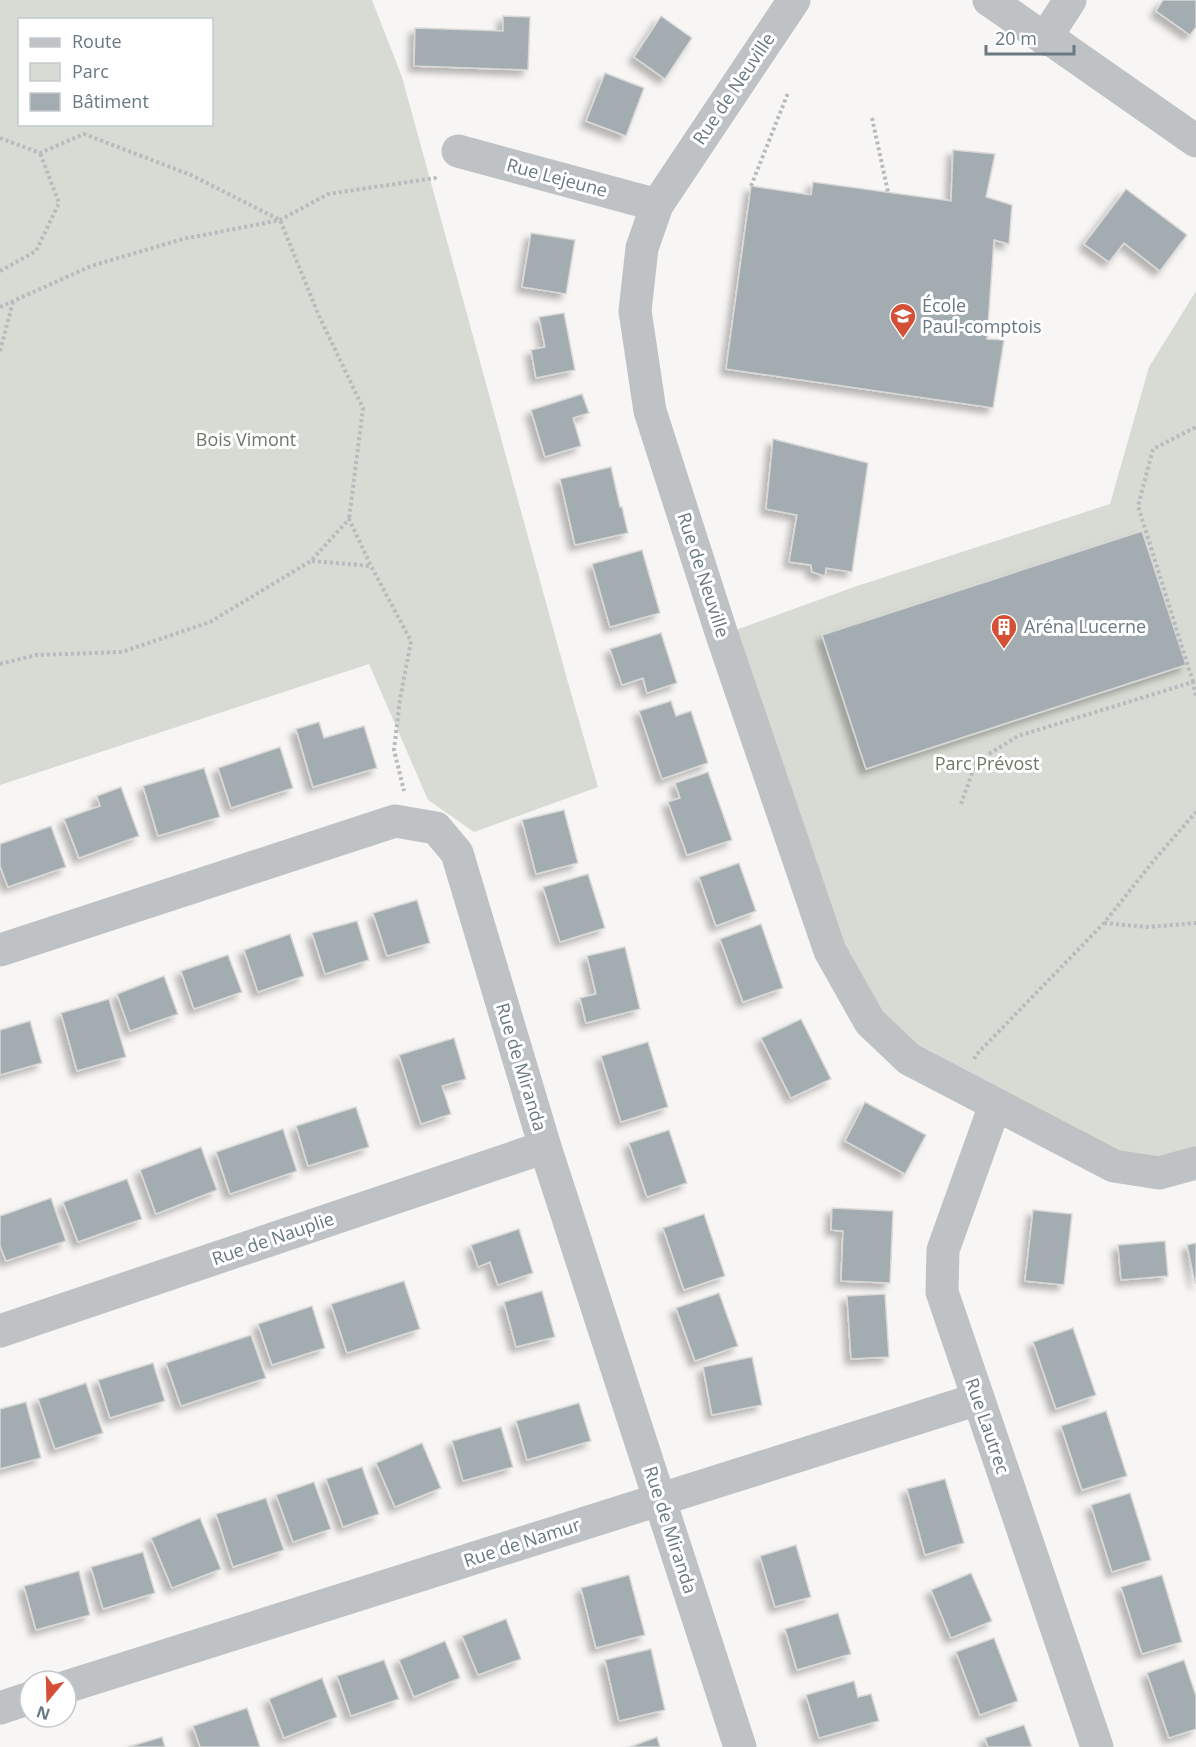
<svg xmlns="http://www.w3.org/2000/svg" width="1196" height="1747" viewBox="0 0 1196 1747" font-family="'Open Sans',sans-serif">
<defs>
<filter id="shadow"><feDropShadow dx="-5.5" dy="5.5" stdDeviation="3" flood-color="#0004"/></filter>
</defs>
<rect width="100%" height="100%" fill="#f7f6f4"/>
<!-- green -->
<g fill="#d7dbd3" fill-rule="evenodd">
<path d="M0 0H372L402 77 567 679 598 787 474 832 428 800 369 664 0 785ZM20 20H212V124H20Z"/>
<path d="M1196 291V1163L1159 1173 870 1022 722 635 854 587 1110 504 1149 367Z"/>
</g>
<!-- building -->
<g fill="#a3acb0" stroke="#d8d8d6" stroke-width="1.5" filter="url(#shadow)">
<path d="M1163 0H1196V27L1190 35 1156 11Z"/>
<path d="M503 16 530 17 528 70 414 66 415 28 503 31Z"/>
<path d="M661 16 692 38 665 79 634 57Z"/>
<path d="M605 73 644 88 626 136 586 121Z"/>
<path d="M953 150 995 154 986 197 1012 205 1009 244 994 240 987 339 1004 340 993 408 726 369 751 186 811 195 813 182 951 201Z"/>
<path d="M1126 189 1187 235 1160 271 1124 243 1109 262 1084 244Z"/>
<path d="M531 233 575 240 566 294 522 287Z"/>
<path d="M564 313 575 370 536 378 531 350 545 347 539 317Z"/>
<path d="M582 394 589 413 573 418 581 446 545 457 531 410Z"/>
<path d="M773 439 868 463 852 572 826 568 825 576 812 572 811 565 789 562 797 515 766 509Z"/>
<path d="M611 467 620 507H622L628 533 575 545 560 479Z"/>
<path d="M1142 531 1186 665 866 769 822 635Z"/>
<path d="M642 550 660 613 610 627 592 564Z"/>
<path d="M661 633 677 683 647 693 643 678 622 685 610 649Z"/>
<path d="M671 701 676 716 691 711 708 763 662 779 639 711Z"/>
<path d="M319 722 324 738 364 726 377 768 313 787 296 729Z"/>
<path d="M280 747 293 788 231 808 218 768Z"/>
<path d="M204 768 220 817 158 836 143 786Z"/>
<path d="M708 772 732 840 687 855 668 802 680 798 675 783Z"/>
<path d="M121 787 139 836 79 858 64 819 100 806 97 796Z"/>
<path d="M564 810 578 863 536 874 522 820Z"/>
<path d="M51 826 66 867 8 887 0 866V844Z"/>
<path d="M739 863 756 911 716 926 699 877Z"/>
<path d="M588 874 605 928 560 942 543 887Z"/>
<path d="M417 900 430 943 387 956 373 913Z"/>
<path d="M357 921 369 960 325 974 312 933Z"/>
<path d="M761 924 783 988 743 1002 720 939Z"/>
<path d="M290 934 304 976 258 992 244 950Z"/>
<path d="M625 947 640 1009 586 1023 580 998 596 994 587 956Z"/>
<path d="M228 955 242 992 194 1009 181 971Z"/>
<path d="M164 976 178 1014 130 1031 117 994Z"/>
<path d="M109 999 126 1057 77 1071 61 1013Z"/>
<path d="M801 1019 831 1079 791 1098 761 1038Z"/>
<path d="M30 1021 42 1063 0 1075V1030Z"/>
<path d="M454 1038 466 1079 442 1086 451 1114 421 1124 399 1055Z"/>
<path d="M648 1042 668 1107 621 1122 601 1056Z"/>
<path d="M865 1102 926 1135 905 1174 845 1141Z"/>
<path d="M356 1107 369 1147 308 1166 296 1126Z"/>
<path d="M283 1129 297 1171 230 1194 216 1152Z"/>
<path d="M669 1130 687 1183 647 1197 629 1143Z"/>
<path d="M201 1147 217 1190 156 1214 140 1170Z"/>
<path d="M127 1179 142 1219 78 1242 63 1202Z"/>
<path d="M51 1198 66 1241 6 1261 0 1246V1216Z"/>
<path d="M832 1208 893 1211 890 1283 841 1281 843 1231 831 1230Z"/>
<path d="M1033 1210 1072 1214 1064 1285 1025 1281Z"/>
<path d="M704 1214 725 1276 684 1290 663 1228Z"/>
<path d="M519 1229 533 1273 498 1285 490 1262 478 1267 471 1245Z"/>
<path d="M1165 1241 1168 1276 1121 1280 1118 1245Z"/>
<path d="M1196 1243V1283H1195L1187 1245Z"/>
<path d="M404 1281 420 1329 347 1353 331 1304Z"/>
<path d="M542 1291 555 1337 516 1347 504 1302Z"/>
<path d="M719 1293 738 1346 695 1361 676 1308Z"/>
<path d="M885 1294 889 1357 851 1359 847 1296Z"/>
<path d="M312 1306 325 1348 272 1365 258 1324Z"/>
<path d="M1073 1328 1096 1395 1056 1409 1033 1342Z"/>
<path d="M251 1335 266 1378 181 1406 166 1363Z"/>
<path d="M752 1357 762 1405 712 1415 703 1367Z"/>
<path d="M153 1363 165 1401 110 1418 98 1380Z"/>
<path d="M86 1383 103 1433 55 1449 38 1399Z"/>
<path d="M26 1402 41 1458 0 1469V1409Z"/>
<path d="M579 1403 591 1441 527 1460 516 1421Z"/>
<path d="M1106 1411 1127 1476 1082 1490 1061 1426Z"/>
<path d="M501 1427 513 1467 463 1481 452 1441Z"/>
<path d="M422 1443 441 1488 395 1507 376 1463Z"/>
<path d="M362 1467 379 1514 343 1527 326 1479Z"/>
<path d="M945 1479 964 1543 925 1555 907 1489Z"/>
<path d="M314 1482 331 1529 293 1542 276 1495Z"/>
<path d="M1130 1493 1151 1560 1112 1572 1091 1505Z"/>
<path d="M266 1498 284 1550 233 1567 216 1514Z"/>
<path d="M200 1518 221 1569 172 1588 151 1538Z"/>
<path d="M796 1545 811 1597 775 1607 760 1556Z"/>
<path d="M143 1552 155 1593 103 1609 91 1567Z"/>
<path d="M79 1571 90 1615 36 1630 24 1586Z"/>
<path d="M971 1573 992 1621 951 1638 931 1590Z"/>
<path d="M629 1575 645 1635 596 1648 581 1588Z"/>
<path d="M1162 1575 1182 1642 1142 1654 1121 1587Z"/>
<path d="M838 1613 851 1654 797 1670 785 1629Z"/>
<path d="M506 1619 521 1659 478 1675 462 1636Z"/>
<path d="M994 1638 1018 1701 980 1715 956 1652Z"/>
<path d="M445 1641 460 1678 414 1697 399 1660Z"/>
<path d="M651 1649 665 1710 619 1721 605 1660Z"/>
<path d="M384 1660 399 1699 351 1716 337 1676Z"/>
<path d="M1184 1660 1196 1696V1729L1169 1738 1147 1673Z"/>
<path d="M322 1678 337 1717 284 1738 269 1699Z"/>
<path d="M854 1681 858 1697 871 1694 879 1721 819 1738 806 1695Z"/>
<path d="M247 1708 260 1747H200L193 1726Z"/>
<path d="M1024 1725 1032 1747H988L985 1738Z"/>
<path d="M162 1737 165 1747H128Z"/>
<path d="M657 1737 660 1747H630Z"/>
</g>
<g fill="none" stroke-linecap="round" stroke-linejoin="round">
<!-- path -->
<g stroke="#b8bbbd" stroke-width="4" stroke-dasharray="3 3" stroke-linecap="butt">
<path d="M872 118 888 192"/>
<path d="M0 138 40 153 84 134 191 175 280 220 319 316 363 408 349 519"/>
<path d="M751 186 788 93"/>
<path d="M0 271 36 251 59 203 40 153"/>
<path d="M0 307 91 266 183 239 280 220 328 194 435 178 437 175"/>
<path d="M0 351 13 302"/>
<path d="M312 561 370 566"/>
<path d="M0 664 36 655 122 652 210 622 311 561 349 519 371 566 411 641 400 699 394 750 404 791"/>
<path d="M1193 682 1138 506 1153 449 1196 427"/>
<path d="M961 804 976 762 1018 736 1193 682 1196 697"/>
<path d="M1104 923 1147 927 1196 923"/>
<path d="M974 1059 977 1054 1104 923 1155 859 1196 812"/>
</g>
<!-- minor -->
<g stroke="#bec2c5" stroke-width="33">
<path d="M794 0 657 205 642 248 635 311 650 411 722 635 830 951 870 1022 909 1059 1114 1166 1159 1173 1196 1163"/>
<path d="M989 0 1045 39 1053 41 1196 141"/>
<path d="M1045 39 1070 0"/>
<path d="M458 151 657 205"/>
<path d="M0 950 395 821 436 828 457 853 545 1147 740 1747"/>
<path d="M995 1105 943 1250 942 1292 1097 1747"/>
<path d="M0 1331 545 1147"/>
<path d="M66 1687 978 1399"/>
<path d="M0 1708 30 1698"/>
</g>
</g>
<!-- icons -->
<defs>
<g id="school-pin" transform="scale(1.35)"><path d="M0 17L-7.5 6A9.5 9.5 0 1 1 7.5 6Z" fill="#d44f36" stroke="#fff"/><path d="M0-5L7-2L0 1L-7-2ZM-4 1L0 2.5L4 1V4Q0 6-4 4Z" fill="#fff"/></g>
<g id="building-pin" transform="scale(1.35)"><path d="M0 17L-7.5 6A9.5 9.5 0 1 1 7.5 6Z" fill="#d44f36" stroke="#fff"/><path d="M-4-6H4V6H1V3H-1V6H-4ZM-2.5-4.3h1.7v1.8h-1.7ZM.8-4.3h1.7v1.8H.8ZM-2.5-1h1.7V.8h-1.7ZM.8-1h1.7V.8H.8Z" fill="#fff"/></g>
</defs>
<g fill-rule="evenodd">
<use href="#school-pin" x="903" y="316"/>
<use href="#building-pin" x="1004" y="627"/>
</g>
<g text-anchor="middle" stroke-width="6" stroke-linejoin="round" paint-order="stroke">
<!-- street labels -->
<g font-size="18" fill="#687982" stroke="#fff">
<text transform="translate(734 89) rotate(-56)" y="6">Rue de Neuville</text>
<text transform="translate(557 178) rotate(15)" y="6">Rue Lejeune</text>
<text transform="translate(703 575) rotate(72)" y="6">Rue de Neuville</text>
<text transform="translate(521 1067) rotate(73)" y="6">Rue de Miranda</text>
<text transform="translate(273 1239) rotate(-19)" y="6">Rue de Nauplie</text>
<text transform="translate(987 1426) rotate(71)" y="6">Rue Lautrec</text>
<text transform="translate(670 1530) rotate(72)" y="6">Rue de Miranda</text>
<text transform="translate(522 1543) rotate(-18)" y="6">Rue de Namur</text>
</g>
<!-- poi labels -->
<g font-size="18" fill="#687982" stroke="#fff" text-anchor="start">
<text x="922" y="312">École<tspan x="922" dy="21">Paul-comptois</tspan></text>
<text x="1024" y="633">Aréna Lucerne</text>
</g>
<!-- park labels -->
<g font-size="18" fill="#6c7a66" stroke="#fff">
<text x="246" y="446">Bois Vimont</text>
<text x="987" y="770">Parc Prévost</text>
</g>
</g>
<!-- legend -->
<rect x="18" y="18" width="195" height="108" fill="#ffffff" stroke="#c3c9cd" stroke-width="1.5"/>
<rect x="30" y="38" width="30" height="9" fill="#bec2c5" stroke="#c3c9cd" stroke-width="1.5"/>
<text x="72" y="48" font-size="18" fill="#687982">Route</text>
<rect x="30" y="63" width="30" height="18" fill="#d7dbd3" stroke="#c3c9cd" stroke-width="1.5"/>
<text x="72" y="78" font-size="18" fill="#687982">Parc</text>
<rect x="30" y="93" width="30" height="18" fill="#a3acb0" stroke="#c3c9cd" stroke-width="1.5"/>
<text x="72" y="108" font-size="18" fill="#687982">Bâtiment</text>
<!-- north arrow -->
<g transform="translate(48 1699) rotate(199)"><circle r="28" fill="#ffffff" stroke="#c3c9cd" stroke-width="1.5"/>
<path d="M0-4.5L10 22L0 15L-10 22Z" fill="#d44f36"/>
<text y="-9" font-size="16" font-weight="bold" text-anchor="middle" fill="#687982">N</text>
</g>
<!-- scale -->
<path d="M986 45v9h88v-9" fill="none" stroke="#687982" stroke-width="3"/>
<text x="995" y="45" font-size="18" fill="#687982" stroke="#ffffff" stroke-width="4.5" paint-order="stroke">20 m</text>
</svg>
